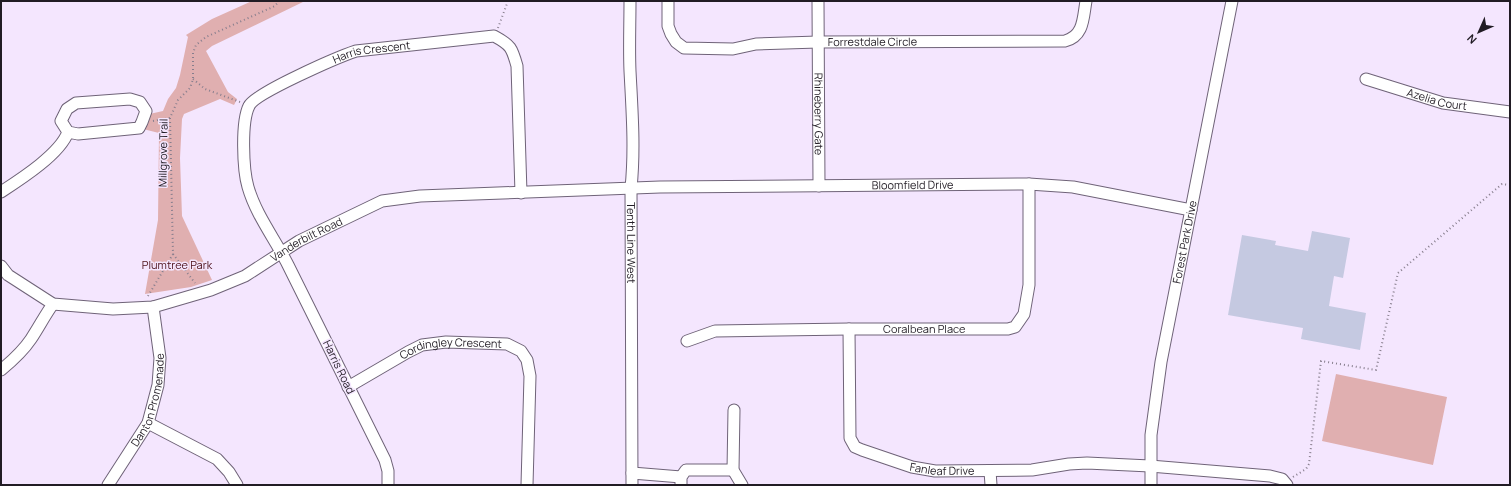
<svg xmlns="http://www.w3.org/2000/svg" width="1511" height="486" viewBox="0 0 1511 486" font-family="Manrope,sans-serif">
<rect width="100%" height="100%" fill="#f4e6fe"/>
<!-- green -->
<g fill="#e0afb0">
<path d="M252 1H305L212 46 206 51 228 92 237 99 234 105 220 99 184 114 182 119 180 158 182 216 212 280 191 287 145 294 158 220 159 133 139 128 145 115 163 111 168 99 176 88 180 75 188 37 186 35 212 19Z"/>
<path d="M1336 374 1447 397 1433 465 1322 441Z"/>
</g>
<!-- building -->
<path fill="#c5c9e1" d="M1312 231 1350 238 1343 278 1334 276 1329 306 1366 313 1360 350 1301 339 1303 328 1228 315 1242 235 1276 241 1275 245 1308 251Z"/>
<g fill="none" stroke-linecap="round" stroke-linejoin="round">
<!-- minor casing -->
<g stroke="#6f6378" stroke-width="13">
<g id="minor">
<path id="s1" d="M630 1C630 24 629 48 630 71 632 110 635 149 631 188L632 485"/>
<path id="s2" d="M668 1V26L671 34 676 42 684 48 733 49 756 44 818 42 1065 41C1084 36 1083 18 1086 1"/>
<path id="s3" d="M818 1 819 186"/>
<path id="s4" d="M1366 79 1443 103 1510 112"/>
<path d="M1 192C21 179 60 154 68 132L61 121 67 109 76 103 130 99 140 102 146 111 142 122 139 128 78 134 68 132"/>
<path id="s5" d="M1 266 8 275 53 304 113 309 153 307 211 290 245 276 299 241 382 201 420 196 660 187 1029 184 1073 187 1191 210"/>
<path id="s6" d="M849 329 850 438 855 447 862 450 912 467 935 471 1032 470 1069 464 1087 463 1150 466 1270 476 1282 479 1287 485"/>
<path id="s7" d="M687 341 715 331 849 329H1008L1015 327 1024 314 1029 285V184"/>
<path d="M1 370C12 361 23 351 31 339 39 327 45 315 53 304"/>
<path id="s8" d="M348 387 408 352 422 345 446 342 507 344 521 351 527 360 530 376 527 485"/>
<path d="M734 410 733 470 742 485"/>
<path d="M148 423 217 459 229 472 237 485"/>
<path d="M990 471 991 485"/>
<path d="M632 473 681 477"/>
<path id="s9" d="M108 485 148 423 158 385 160 358 153 307"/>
<path id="s10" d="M388 485V471L385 460C352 395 321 330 288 265 275 239 256 215 248 187 243 170 241 122 249 106 255 93 338 57 356 51L494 36C511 45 512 48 517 66L521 193"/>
<path d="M681 485V477L686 470H733"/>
<path id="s11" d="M1151 485V435L1161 362 1232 1"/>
</g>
</g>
<!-- path -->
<g stroke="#877e8d" stroke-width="2" stroke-dasharray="1 3" stroke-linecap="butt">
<path d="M498 28 508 1"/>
<path d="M193 79 205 89 240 102"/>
<path d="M153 121 170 118"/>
<path d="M173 254 195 283"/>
<path d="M148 296 173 254 170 118 178 100 190 88 193 79V53L196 45 206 37 275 6 279 1"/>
<path d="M1293 477 1306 469 1309 464 1321 361 1376 370 1398 273 1502 184 1510 185"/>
</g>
<!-- minor -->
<use href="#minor" stroke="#fff" stroke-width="11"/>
</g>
<g text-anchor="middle" stroke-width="3" stroke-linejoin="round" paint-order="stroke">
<!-- street labels -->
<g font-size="11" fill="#211c24" stroke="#f4e6fe">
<text dy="4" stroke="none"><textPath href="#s2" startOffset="242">Forrestdale Circle</textPath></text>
<text dy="4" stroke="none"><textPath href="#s10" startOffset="549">Harris Crescent</textPath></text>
<text dy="4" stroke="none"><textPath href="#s4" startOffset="74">Azelia Court</textPath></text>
<text dy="4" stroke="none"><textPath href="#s3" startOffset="113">Rhineberry Gate</textPath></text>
<text transform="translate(163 153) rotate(-89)" y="4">Millgrove Trail</text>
<text dy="4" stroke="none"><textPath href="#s5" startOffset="950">Bloomfield Drive</textPath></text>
<text dy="4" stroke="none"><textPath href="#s5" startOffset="334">Vanderbilt Road</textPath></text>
<text dy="4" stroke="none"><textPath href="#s11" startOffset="246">Forest Park Drive</textPath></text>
<text dy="4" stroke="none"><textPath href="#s1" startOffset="242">Tenth Line West</textPath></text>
<text dy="4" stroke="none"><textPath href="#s7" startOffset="239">Coralbean Place</textPath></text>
<text dy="4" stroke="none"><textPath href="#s8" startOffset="113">Cordingley Crescent</textPath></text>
<text transform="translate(339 367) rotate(64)" y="4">Harris Road</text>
<text dy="4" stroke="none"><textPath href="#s9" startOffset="96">Danton Promenade</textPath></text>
<text dy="4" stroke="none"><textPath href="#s6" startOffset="210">Fanleaf Drive</textPath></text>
</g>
<!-- park labels -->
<g font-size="11" fill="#4c1019" stroke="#f4e6fe">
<text x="177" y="269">Plumtree Park</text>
</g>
</g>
<!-- border -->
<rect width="1511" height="486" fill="none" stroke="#211c24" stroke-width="4"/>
<!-- north arrow -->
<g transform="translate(1479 32) rotate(225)" stroke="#f4e6fe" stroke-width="3" paint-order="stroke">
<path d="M0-3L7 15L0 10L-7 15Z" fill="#211c24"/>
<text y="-6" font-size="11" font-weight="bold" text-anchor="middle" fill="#211c24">N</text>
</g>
</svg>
